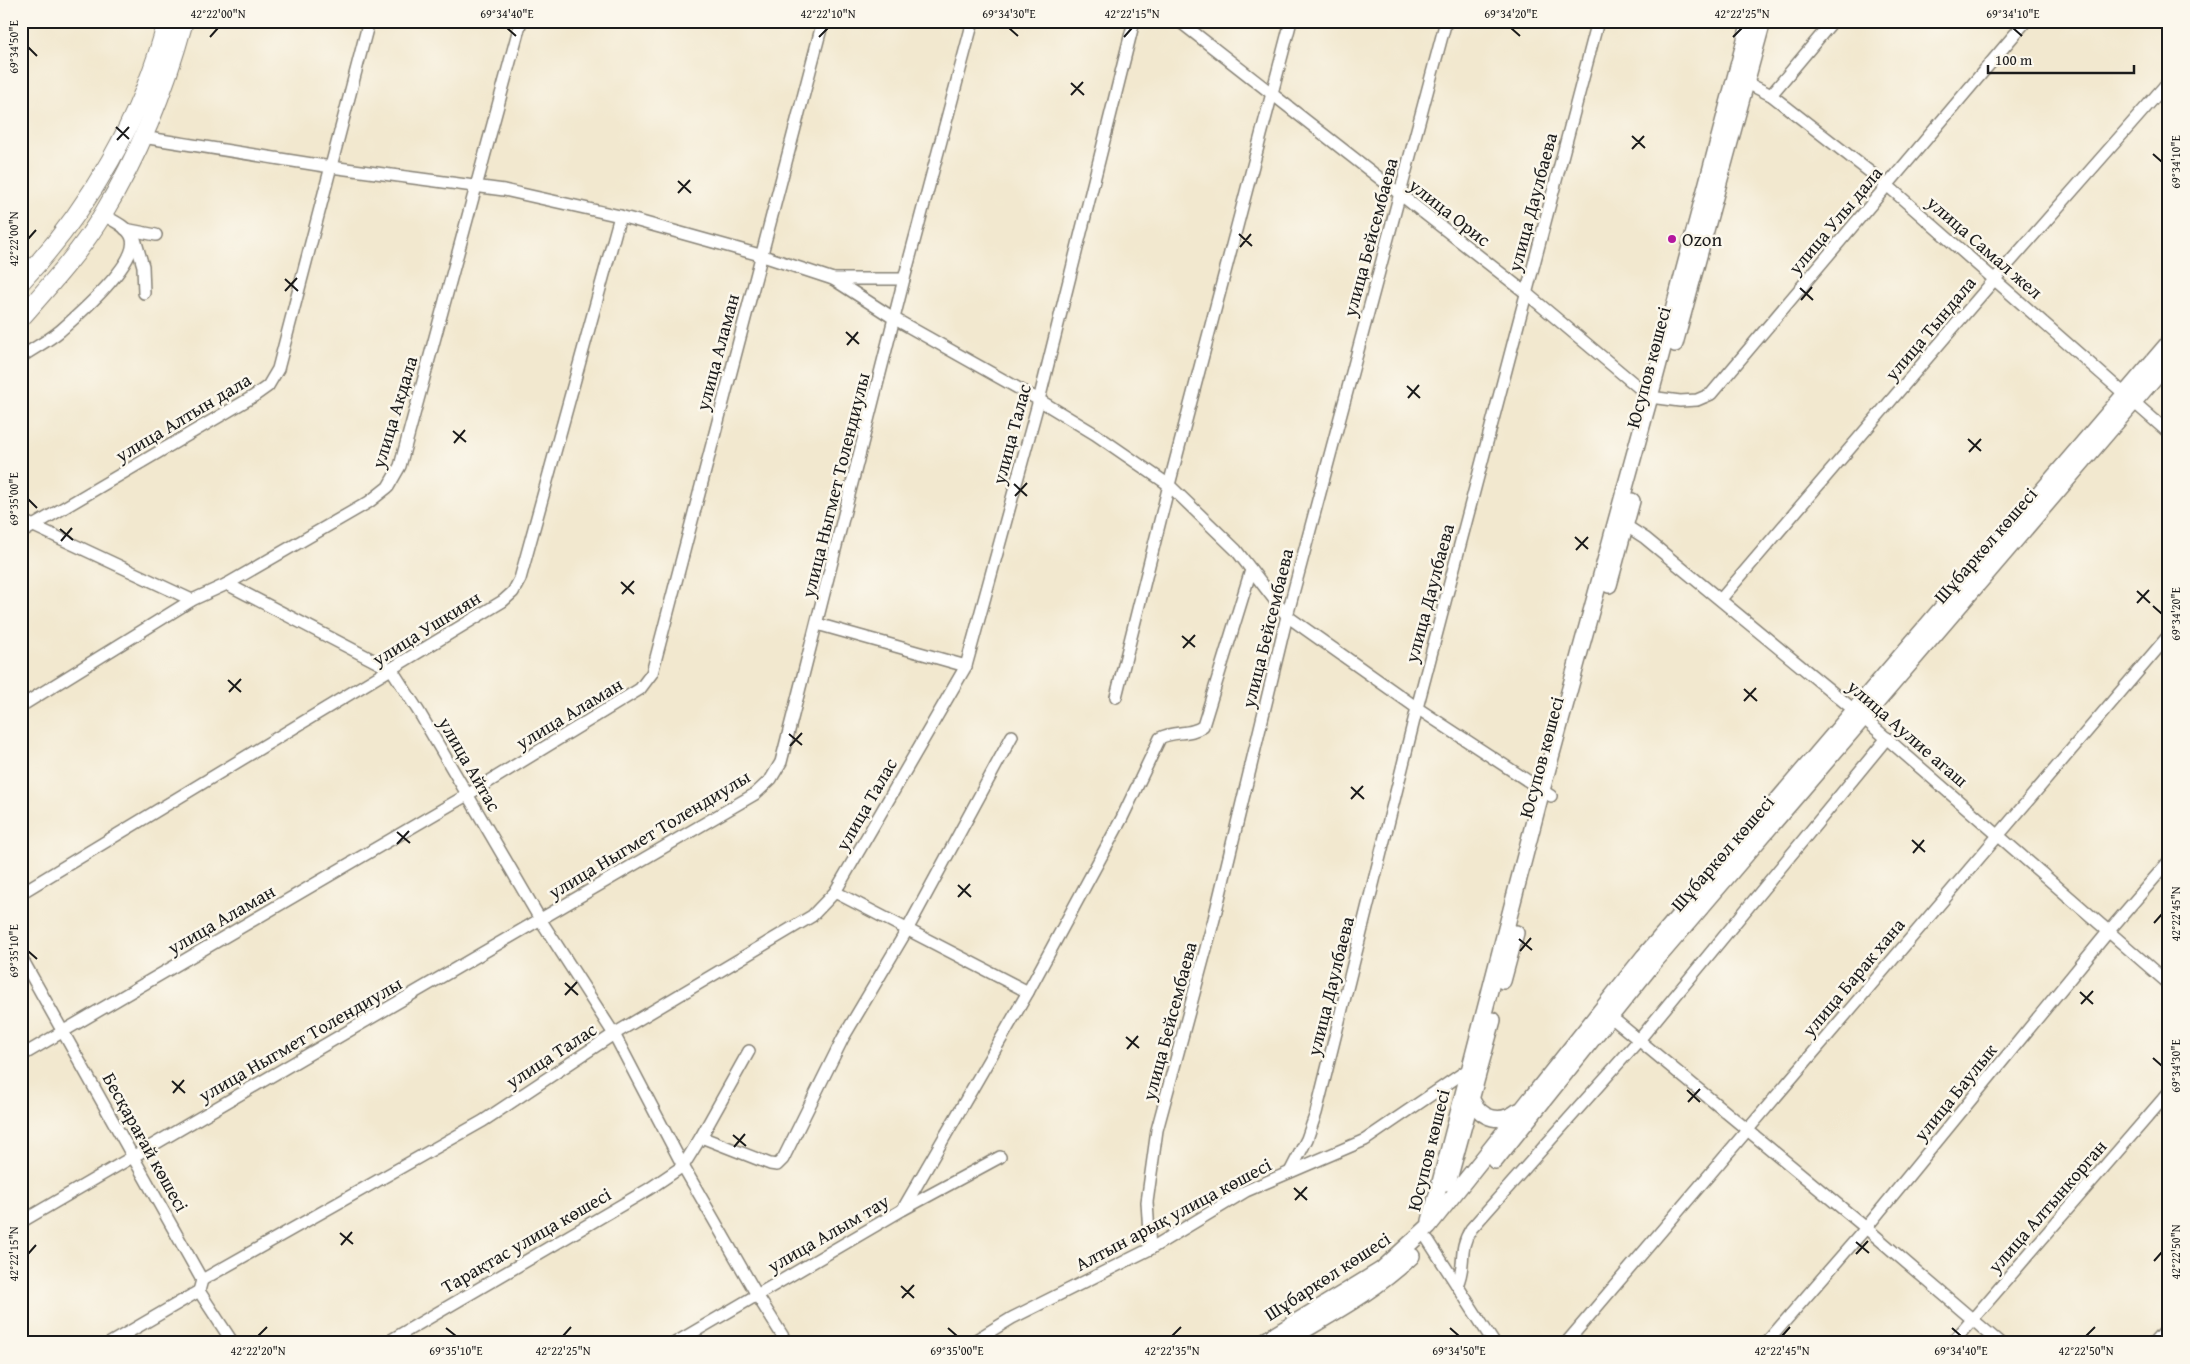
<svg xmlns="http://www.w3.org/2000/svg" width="2190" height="1364" viewBox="0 0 2190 1364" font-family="'Gentium Book Plus',serif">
<rect width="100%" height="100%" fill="#fbf7ec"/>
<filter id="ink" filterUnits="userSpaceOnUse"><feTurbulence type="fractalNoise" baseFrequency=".02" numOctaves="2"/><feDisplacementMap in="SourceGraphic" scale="10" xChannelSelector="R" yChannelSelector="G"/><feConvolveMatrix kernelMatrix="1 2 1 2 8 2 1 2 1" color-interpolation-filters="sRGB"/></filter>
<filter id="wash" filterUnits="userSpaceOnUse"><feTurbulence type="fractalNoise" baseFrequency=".0096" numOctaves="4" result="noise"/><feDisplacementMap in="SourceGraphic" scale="20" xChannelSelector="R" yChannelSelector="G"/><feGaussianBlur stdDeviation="1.12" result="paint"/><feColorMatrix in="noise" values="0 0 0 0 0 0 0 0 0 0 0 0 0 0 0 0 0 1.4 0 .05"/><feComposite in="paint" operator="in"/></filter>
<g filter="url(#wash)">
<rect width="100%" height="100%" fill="#f2e8cf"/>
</g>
<g filter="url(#ink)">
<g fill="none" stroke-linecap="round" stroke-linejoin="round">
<!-- street casing -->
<g stroke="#878276" stroke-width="14">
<g id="street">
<path d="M1179 21 1526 293 1650 397 1680 401 1697 400 1711 394 2026 21"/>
<path d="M1739 79 1771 95 1888 186 2169 433"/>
<path d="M1771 95 1833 21"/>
<path d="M142 137 331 167 504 190 620 216 760 255 833 279 895 319 1039 400 1095 434 1169 485 1236 550 1287 616 1417 708 1551 796"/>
<path d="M125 229 156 235"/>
<path d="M135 239 143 266 144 293"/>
<path d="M833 279H904"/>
<path d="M21 357C34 348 48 341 60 331 77 316 138 263 132 239 129 227 112 220 103 215"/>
<path d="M21 520 192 600"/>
<path d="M1619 524 1625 525 1645 538 1854 710 2169 984"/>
<path d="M21 533 254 396 268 386 278 369 369 21"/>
<path d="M227 584 392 670 419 712 540 919 614 1034 683 1166 757 1295 787 1343"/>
<path d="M1721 599 1988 287 2169 81"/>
<path d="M817 624 966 666"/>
<path d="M1116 697 1169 485 1291 21"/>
<path d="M21 706 192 600 227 584 369 502 388 487 400 466 521 21"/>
<path d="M835 892 1028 992 1122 818 1160 738C1174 730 1190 736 1203 726L1251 570"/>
<path d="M21 893 503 601 513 592 520 579 620 216"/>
<path d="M21 957 202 1280 199 1291 233 1343"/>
<path d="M1605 1012 1866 1228 2000 1343"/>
<path d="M21 1056 467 795 640 689 652 673 823 21"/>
<path d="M701 1137 749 1051"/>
<path d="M1290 1172 1307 1139 1316 1113 1417 708 1598 21"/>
<path d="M903 1209 1028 992"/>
<path d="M21 1222 755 794 771 779 781 762 904 279 973 21"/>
<path d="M1428 1240 1494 1343"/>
<path d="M1150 1249 1147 1202 1157 1130 1214 919 1287 616 1446 21"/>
<path d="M202 1280 483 1121 614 1034 812 916 835 892 966 666 1039 400 1134 21"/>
<path d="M1457 1285C1467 1264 1457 1251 1471 1229L1639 1040 1887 738"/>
<path d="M110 1343 199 1291"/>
<path d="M386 1343 649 1189 683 1166 701 1137 770 1164 777 1165 783 1159 843 1038 907 930 1012 736"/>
<path d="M675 1343 902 1210 1000 1157"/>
<path d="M971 1343 1012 1318 1150 1249 1246 1191 1365 1140 1469 1069"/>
<path d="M1566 1343 2169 635"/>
<path d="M1766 1343 1866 1228 2108 932 2169 861"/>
<path d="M1952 1343 2169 1092"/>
<path d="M2154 1343 2169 1326"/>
</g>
</g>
<!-- secondary casing -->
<g stroke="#878276" stroke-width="18">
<g id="secondary">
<path d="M1675 344 1763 21"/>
<path d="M1609 585 1632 501"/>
<path d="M1503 981 1516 933"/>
<path d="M1472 1100C1482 1120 1501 1124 1518 1111"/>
<path d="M1495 1161 1652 965 2169 361"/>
<path d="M1448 1183 1493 1020"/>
<path d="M1430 1221 1542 790 1650 397 1750 21"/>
<path d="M1261 1343 1381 1270 1429 1226 1644 956 2169 342"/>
<path d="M1283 1343C1328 1316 1375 1292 1412 1256"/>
</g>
</g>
<!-- primary casing -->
<g stroke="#878276" stroke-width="20">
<g id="primary">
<path d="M21 282C88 211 143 117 167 21"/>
<path d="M21 318C50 285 81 251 103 214 139 155 166 87 184 21"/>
</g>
</g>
<!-- street -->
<use href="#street" stroke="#fff" stroke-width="11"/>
<!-- secondary -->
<use href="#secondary" stroke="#fff" stroke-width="15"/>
<!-- primary -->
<use href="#primary" stroke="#fff" stroke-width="18"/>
</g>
</g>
<!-- ticks -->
<path fill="none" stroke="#1c1c1c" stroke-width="2" d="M507 28 516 36M1009 28 1018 36M1511 28 1520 36M2013 28 2022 36M210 37 218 28M819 37 828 28M1124 37 1132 28M1733 37 1742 28M28 47 37 56M1071 83 1084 95M1071 95 1083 82M116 127 129 139M1632 136 1645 148M117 140 129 127M1632 149 1644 136M2153 154 2162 162M678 181 691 193M678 193 690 180M1239 234 1252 246M28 239 36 230M1240 247 1251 234M285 279 298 291M1800 288 1813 300M285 291 297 278M1801 300 1812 287M846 332 859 344M847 345 858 332M1407 386 1420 398M1408 398 1419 385M453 431 466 442M1968 439 1981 451M454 443 465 430M1969 452 1981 439M1014 484 1027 496M1015 496 1027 483M28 499 37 508M60 529 73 540M1575 537 1588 549M61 541 72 528M1576 550 1588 537M621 582 634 594M2137 591 2150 603M622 594 634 581M2137 603 2149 590M2153 606 2162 614M1182 636 1195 647M1183 648 1195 635M228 680 241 692M1744 689 1757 701M229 692 241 679M1744 701 1756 688M789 734 802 745M790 746 802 733M1351 787 1364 799M1351 799 1363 786M397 832 410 843M1912 840 1925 852M397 844 409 831M1913 853 1924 840M958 885 971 897M958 897 970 884M2154 923 2162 914M1519 939 1532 950M28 951 37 959M1520 951 1531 938M565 983 578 995M2080 992 2093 1004M565 995 577 982M2081 1004 2093 991M1126 1037 1139 1048M1127 1049 1138 1036M2153 1058 2162 1066M172 1081 185 1093M1687 1090 1700 1102M173 1093 184 1080M1688 1102 1700 1089M733 1135 746 1146M734 1147 745 1134M1294 1188 1307 1200M1295 1200 1307 1187M340 1233 353 1244M1856 1242 1869 1253M341 1245 352 1232M28 1254 36 1245M1856 1254 1868 1241M2154 1261 2162 1252M901 1286 914 1298M902 1298 914 1285M446 1328 456 1336M948 1328 957 1336M1450 1328 1459 1336M1952 1328 1961 1336M258 1336 267 1327M563 1336 571 1327M1172 1336 1181 1327M1782 1336 1790 1327M2086 1336 2095 1327"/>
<!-- markers -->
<circle fill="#b5179e" stroke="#fbf7ec" stroke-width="2" cx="1672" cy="239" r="5"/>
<g text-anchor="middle" stroke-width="5" stroke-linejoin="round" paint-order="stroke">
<!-- street labels -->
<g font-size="19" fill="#1c1c1c" stroke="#fbf7ec">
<text transform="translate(1532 202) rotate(-75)" y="7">улица Даулбаева</text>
<text transform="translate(1450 212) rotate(38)" y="7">улица Орис</text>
<text transform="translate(1835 220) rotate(-50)" y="7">улица Улы дала</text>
<text transform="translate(1370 237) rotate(-75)" y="7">улица Бейсембаева</text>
<text transform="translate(1985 247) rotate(41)" y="7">улица Самал жел</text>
<text transform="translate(1930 328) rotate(-50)" y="7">улица Тындала</text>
<text transform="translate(717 352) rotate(-75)" y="7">улица Аламан</text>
<text transform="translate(1648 367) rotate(-75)" y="7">Юсупов көшесі</text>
<text transform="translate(394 412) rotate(-73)" y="7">улица Акдала</text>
<text transform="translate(183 417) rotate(-31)" y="7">улица Алтын дала</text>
<text transform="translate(1011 434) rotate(-75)" y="7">улица Талас</text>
<text transform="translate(835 485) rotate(-76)" y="7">улица Ныгмет Толендиулы</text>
<text transform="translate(1985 545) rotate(-49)" y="7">Шұбаркөл көшесі</text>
<text transform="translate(1429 593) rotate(-75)" y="7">улица Даулбаева</text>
<text transform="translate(426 628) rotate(-32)" y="7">улица Ушкиян</text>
<text transform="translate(1267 628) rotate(-76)" y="7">улица Бейсембаева</text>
<text transform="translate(569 713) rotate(-31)" y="7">улица Аламан</text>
<text transform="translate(1908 733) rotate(41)" y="7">улица Аулие агаш</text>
<text transform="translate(1541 757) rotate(-75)" y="7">Юсупов көшесі</text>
<text transform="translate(470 764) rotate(60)" y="7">улица Айтас</text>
<text transform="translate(866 804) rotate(-60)" y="7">улица Талас</text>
<text transform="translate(649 834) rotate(-31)" y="7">улица Ныгмет Толендиулы</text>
<text transform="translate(1722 853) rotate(-49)" y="7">Шұбаркөл көшесі</text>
<text transform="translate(221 919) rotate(-30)" y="7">улица Аламан</text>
<text transform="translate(1853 977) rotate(-50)" y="7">улица Барак хана</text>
<text transform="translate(1330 986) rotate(-76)" y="7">улица Даулбаева</text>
<text transform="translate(1169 1021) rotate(-75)" y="7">улица Бейсембаева</text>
<text transform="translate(300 1039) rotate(-30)" y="7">улица Ныгмет Толендиулы</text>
<text transform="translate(551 1055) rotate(-33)" y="7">улица Талас</text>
<text transform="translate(1955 1092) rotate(-51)" y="7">улица Баулык</text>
<text transform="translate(146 1142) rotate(61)" y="7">Бесқарағай көшесі</text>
<text transform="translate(1428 1150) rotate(-76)" y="7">Юсупов көшесі</text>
<text transform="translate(2047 1206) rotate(-49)" y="7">улица Алтынкорган</text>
<text transform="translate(1173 1214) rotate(-28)" y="7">Алтын арық улица көшесі</text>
<text transform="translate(828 1233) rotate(-30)" y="7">улица Алым тау</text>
<text transform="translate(526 1240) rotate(-30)" y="7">Тарақтас улица көшесі</text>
<text transform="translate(1327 1276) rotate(-33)" y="7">Шұбаркөл көшесі</text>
</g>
<!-- poi labels -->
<g font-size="19" fill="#1c1c1c" stroke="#fbf7ec" text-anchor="start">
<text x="1682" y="246">Ozon</text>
</g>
</g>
<!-- margin -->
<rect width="2190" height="1364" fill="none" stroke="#fbf7ec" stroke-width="55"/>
<!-- scale -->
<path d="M1988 65v8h146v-8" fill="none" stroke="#1c1c1c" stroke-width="2.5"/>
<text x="1995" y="65" font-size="15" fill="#1c1c1c" stroke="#fbf7ec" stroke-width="4" paint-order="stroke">100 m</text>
<rect x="28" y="28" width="2134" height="1308" fill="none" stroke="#1c1c1c" stroke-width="2"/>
<g font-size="12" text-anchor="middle" fill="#1c1c1c">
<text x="218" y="18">42°22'00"N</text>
<text x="507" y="18">69°34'40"E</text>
<text x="828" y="18">42°22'10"N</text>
<text x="1009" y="18">69°34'30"E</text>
<text x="1132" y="18">42°22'15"N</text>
<text x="1511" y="18">69°34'20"E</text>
<text x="1742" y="18">42°22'25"N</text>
<text x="2013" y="18">69°34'10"E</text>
<text transform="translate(14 47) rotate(-90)" y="4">69°34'50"E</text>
<text transform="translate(2176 162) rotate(-90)" y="4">69°34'10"E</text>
<text transform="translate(14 239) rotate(-90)" y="4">42°22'00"N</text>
<text transform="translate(14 499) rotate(-90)" y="4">69°35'00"E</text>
<text transform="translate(2176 614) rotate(-90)" y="4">69°34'20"E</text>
<text transform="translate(2176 914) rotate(-90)" y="4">42°22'45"N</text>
<text transform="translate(14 951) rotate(-90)" y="4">69°35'10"E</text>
<text transform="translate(2176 1066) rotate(-90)" y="4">69°34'30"E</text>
<text transform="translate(2176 1252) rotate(-90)" y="4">42°22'50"N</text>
<text transform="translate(14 1254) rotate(-90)" y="4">42°22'15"N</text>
<text x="258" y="1355">42°22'20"N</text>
<text x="456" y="1355">69°35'10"E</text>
<text x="563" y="1355">42°22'25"N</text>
<text x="957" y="1355">69°35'00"E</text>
<text x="1172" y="1355">42°22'35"N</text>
<text x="1459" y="1355">69°34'50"E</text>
<text x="1782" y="1355">42°22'45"N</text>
<text x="1961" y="1355">69°34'40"E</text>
<text x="2086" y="1355">42°22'50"N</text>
</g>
</svg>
